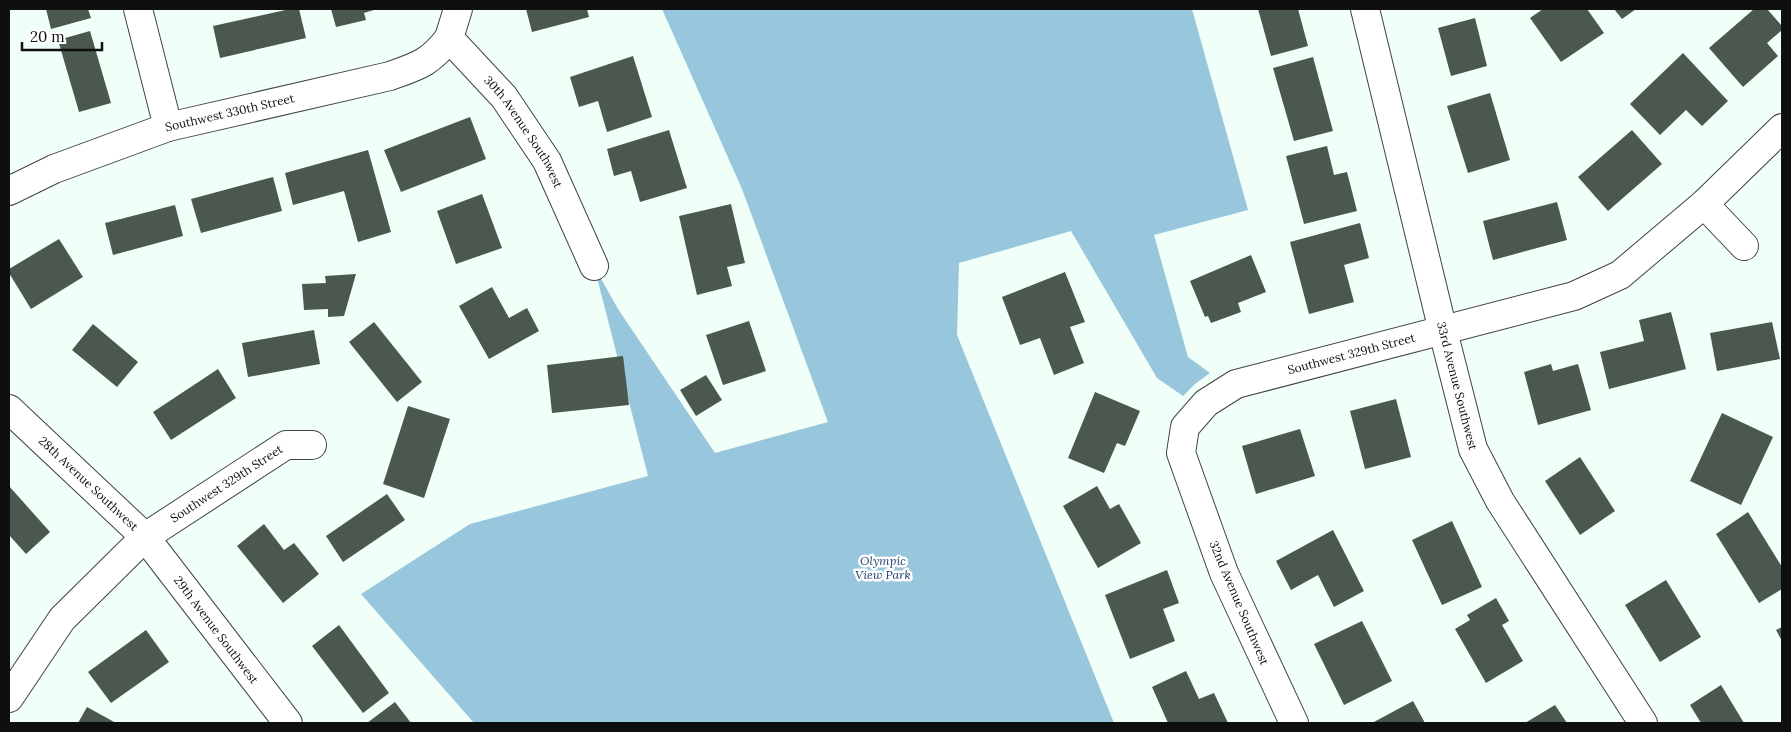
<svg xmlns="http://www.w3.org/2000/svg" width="1791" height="732" viewBox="0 0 1791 732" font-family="Lora,serif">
<rect width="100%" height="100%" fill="#f1fff9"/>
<!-- forest -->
<path fill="#98c6dc" d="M662 9H1192L1248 210 1154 235 1188 357 1210 373 1195 384 1183 396 1157 378 1071 231 959 263 957 335 1114 723H474L361 594 470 524 648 476 594 266 618 309 715 453 828 422 742 189Z"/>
<!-- building -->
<g fill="#4b584d">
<path d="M46 9H88L91 18 51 29Z"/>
<path d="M290 9H299L306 38 220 58 213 26Z"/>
<path d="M331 9H377L364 13 366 20 336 27Z"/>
<path d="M526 9H587L589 17 532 32Z"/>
<path d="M1258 9H1298L1308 46 1271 56Z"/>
<path d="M1543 9H1587L1604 33 1561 62 1530 18Z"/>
<path d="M1614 9H1636L1622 19Z"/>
<path d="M1754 9H1767L1782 26V30L1767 43 1778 56 1743 87 1709 48Z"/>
<path d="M1475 18 1487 66 1451 76 1438 28Z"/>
<path d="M90 31 111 103 79 112 58 40Z"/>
<path d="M1683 53 1728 101 1702 126 1686 110 1660 135 1630 104Z"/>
<path d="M633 56 652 117 607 132 598 101 579 107 570 77Z"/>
<path d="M1313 57 1333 131 1294 141 1273 68Z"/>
<path d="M1490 93 1510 160 1468 173 1447 106Z"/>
<path d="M470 117 486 159 401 192 384 150Z"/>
<path d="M669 130 687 188 640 202 631 171 614 176 607 149Z"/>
<path d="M1632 130 1662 164 1608 211 1578 177Z"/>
<path d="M1327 146 1334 175 1347 172 1357 211 1304 224 1286 156Z"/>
<path d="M368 150 391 232 358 242 344 191 293 205 285 173Z"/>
<path d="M273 177 282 211 201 233 191 199Z"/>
<path d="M482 194 502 248 456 264 437 211Z"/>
<path d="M1557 202 1567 240 1493 260 1483 221Z"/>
<path d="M731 204 745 263 727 267 732 286 697 295 679 216Z"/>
<path d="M175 205 183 236 113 255 105 223Z"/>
<path d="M1360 223 1369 258 1344 265 1354 302 1309 314 1290 242Z"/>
<path d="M59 239 83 277 31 309 9 273V269Z"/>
<path d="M1251 255 1266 292 1238 303 1241 312 1211 323 1208 316 1205 317 1190 281Z"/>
<path d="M1065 272 1085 322 1070 327 1084 363 1054 375 1040 338 1020 345 1002 297Z"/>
<path d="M356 274 344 316 328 317V309L304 310 302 284 326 283 325 276Z"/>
<path d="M492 287 509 318 527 308 539 331 489 359 459 306Z"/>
<path d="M1671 312 1686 369 1609 389 1600 352 1644 341 1639 320Z"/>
<path d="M749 321 766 371 723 385 706 335Z"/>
<path d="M374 322 422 382 397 402 349 342Z"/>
<path d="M1772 322 1780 359 1717 371 1710 333Z"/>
<path d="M93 324 138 362 117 387 72 350Z"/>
<path d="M314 330 320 364 248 377 242 343Z"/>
<path d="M623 356 629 405 552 413 547 365Z"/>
<path d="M1551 364 1553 371 1578 364 1591 410 1538 425 1524 372Z"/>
<path d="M218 369 236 398 171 440 153 412Z"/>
<path d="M706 375 722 400 696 416 680 390Z"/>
<path d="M1095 392 1140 411 1125 446 1117 443 1104 473 1068 458Z"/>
<path d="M1396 399 1411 457 1365 469 1350 411Z"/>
<path d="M408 406 450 419 424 498 383 484Z"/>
<path d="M1722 413 1773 437 1741 505 1690 481Z"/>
<path d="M1300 429 1315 476 1256 494 1242 446Z"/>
<path d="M1580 457 1615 511 1580 535 1545 481Z"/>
<path d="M9 486 50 532 26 554 9 535Z"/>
<path d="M1097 486 1110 509 1119 504 1141 543 1098 568 1063 506Z"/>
<path d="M387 494 405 520 343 562 326 536Z"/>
<path d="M1748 512 1782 567V589L1759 603 1716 534Z"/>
<path d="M1452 521 1482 587 1442 605 1412 540Z"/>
<path d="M264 524 284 550 294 543 319 574 283 603 237 546Z"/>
<path d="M1333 530 1364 591 1334 607 1318 575 1291 590 1276 561Z"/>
<path d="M1167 570 1179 603 1163 609 1175 641 1130 659 1105 595Z"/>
<path d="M1666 580 1701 637 1660 662 1625 605Z"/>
<path d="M1496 598 1509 621 1502 625 1523 661 1486 683 1455 629 1470 620 1467 615Z"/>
<path d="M1362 621 1392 681 1344 705 1314 644Z"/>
<path d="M339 625 389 693 363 713 312 646Z"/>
<path d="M1782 627V641L1776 630Z"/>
<path d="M146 630 169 662 111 703 88 672Z"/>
<path d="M1186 671 1199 699 1214 693 1228 723H1168L1152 687Z"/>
<path d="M1721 685 1744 723H1701L1690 705Z"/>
<path d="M1413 701 1425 723H1372Z"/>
<path d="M395 702 411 723H367Z"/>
<path d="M1555 705 1567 723H1525Z"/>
<path d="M87 707 116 723H78Z"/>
</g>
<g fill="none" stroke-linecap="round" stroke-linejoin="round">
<!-- street casing -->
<g stroke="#424242" stroke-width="30">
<g id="street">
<path d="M138 9 168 127"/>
<path id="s1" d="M458 9 449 38 504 97 547 161 594 266"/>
<path id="s2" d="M1365 9 1443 331 1473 449 1500 501 1643 723"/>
<path id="s3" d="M9 191 54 169 168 127 390 76C418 66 430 63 449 38"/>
<path d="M1704 204 1744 246"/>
<path id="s4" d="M9 409 145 537 62 619 9 698"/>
<path id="s5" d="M288 723 145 537 286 445H312"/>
<path id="s6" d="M1294 723 1224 573 1181 453 1185 427 1206 403 1236 384 1574 296 1620 275 1704 204 1782 128"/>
</g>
</g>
<!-- street -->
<use href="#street" stroke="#fff" stroke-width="28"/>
</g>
<g text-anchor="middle" stroke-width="5" stroke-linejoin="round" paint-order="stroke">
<!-- street labels -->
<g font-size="12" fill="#0f0f0f" stroke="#fff">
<text dy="4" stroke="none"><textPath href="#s3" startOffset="235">Southwest 330th Street</textPath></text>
<text dy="4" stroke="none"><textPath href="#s1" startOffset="151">30th Avenue Southwest</textPath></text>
<text dy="4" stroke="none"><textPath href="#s6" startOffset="506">Southwest 329th Street</textPath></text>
<text dy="4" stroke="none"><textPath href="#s2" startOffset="388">33rd Avenue Southwest</textPath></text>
<text dy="4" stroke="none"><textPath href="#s4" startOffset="109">28th Avenue Southwest</textPath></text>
<text dy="4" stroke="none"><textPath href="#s5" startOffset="332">Southwest 329th Street</textPath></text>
<text transform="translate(1239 603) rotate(67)" y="4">32nd Avenue Southwest</text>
<text transform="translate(216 630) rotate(53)" y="4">29th Avenue Southwest</text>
</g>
<!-- park labels -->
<g font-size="12" font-style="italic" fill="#1d3e69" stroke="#fff">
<text x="883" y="565">Olympic<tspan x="883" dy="14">View Park</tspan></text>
</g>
</g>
<!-- border -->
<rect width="1791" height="732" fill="none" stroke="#0f0f0f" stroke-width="20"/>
<!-- scale -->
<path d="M22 42v8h80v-8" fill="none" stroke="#0f0f0f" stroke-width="2.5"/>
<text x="30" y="42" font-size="15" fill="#0f0f0f" stroke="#ffffff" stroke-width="4" paint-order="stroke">20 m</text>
</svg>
